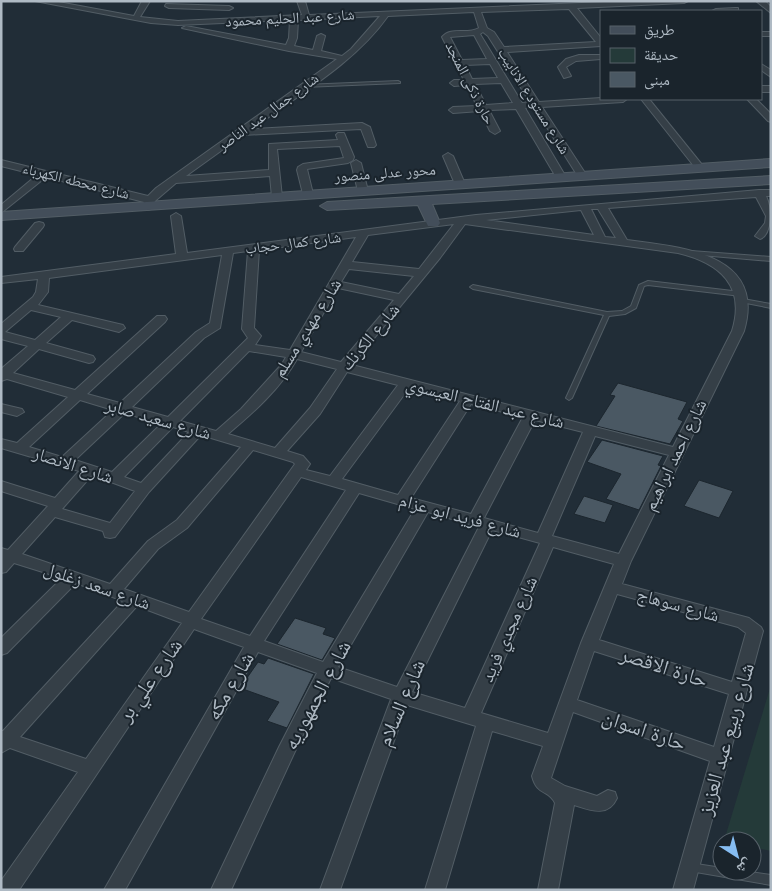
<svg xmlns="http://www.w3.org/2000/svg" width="772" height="891" viewBox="0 0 772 891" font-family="Poppins,'Noto Naskh Arabic',sans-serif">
<rect width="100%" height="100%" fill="#212d37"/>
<!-- green -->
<path fill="#243a39" d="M771 685V851L752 847V841H724Z"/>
<!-- building -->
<g fill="#4a5863" stroke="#1c262e">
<path d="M618 383 687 402 678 419 683 421 670 444 596 426 615 396 610 395Z"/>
<path d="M602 440 663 456 658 465 661 466 639 510 606 499 621 474 587 462Z"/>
<path d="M699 480 733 491 719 518 684 506Z"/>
<path d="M584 496 613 505 605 523 574 514Z"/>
<path d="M295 618 326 628 323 634 335 638 322 660 277 644Z"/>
<path d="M268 658 314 674 287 728 267 721 279 702 240 688 258 662 264 664Z"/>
</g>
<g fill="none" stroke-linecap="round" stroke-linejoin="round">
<!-- lane casing -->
<g stroke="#525d65" stroke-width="2">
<g id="lane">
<path d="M398 81 400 82V83L304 87 302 86 304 85Z"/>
<path d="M691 251 771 257V261L689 254V252Z"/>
<path d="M648 281 741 292 744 294 741 296 648 285 644 286 636 308 625 314 609 316 572 398 569 400 566 398 604 315 473 289 470 287 473 285 607 312 622 311 631 306 639 285Z"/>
<path d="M743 299 771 304V308L741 302 740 301Z"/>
<path d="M690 863 722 868V871H743L771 875V885L690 871 687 870 685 867 687 864Z"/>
</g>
</g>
<!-- street casing -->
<g stroke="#525d65" stroke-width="2">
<g id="street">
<path d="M35 1H53L134 16 142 1H150L140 17 178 21 302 15 297 1H305L309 15 627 1H688L684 3 577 8 601 38V46L507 52 539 102 601 98 627 99 623 102 542 107 587 176 585 178H579L534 107 525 108 566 177 565 179 561 180 556 177 516 109 489 110 500 131 495 134 490 131 480 111 453 113 449 110 453 107 477 106 467 85 454 86 450 83 454 80H464L442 37C451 26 467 35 479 28L474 12 388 16C355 63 298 95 252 129L362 123 370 127 376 145 374 147H368L361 129 243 135 186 176 269 170V144L338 140 336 135 338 133H344L354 157 353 160 348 163 307 169 313 194 312 196 308 197 303 194 297 170 298 167 303 164 344 158 340 146 277 149 282 197 277 200 272 197 270 176 176 183 155 201 151 209 147 210 142 207 144 202 46 177 1 213V205L37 175 1 166V160L148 196 156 188 337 59 289 51 182 28 186 26 286 45 289 38 290 20 178 25 151 23ZM569 9 596 42 504 47 494 32 487 28 481 12ZM380 16 351 49 342 56 321 51 325 36 321 34 317 36 313 50 294 46 297 38 298 20ZM483 32 488 36 530 102 522 103 480 34ZM474 35 487 59 462 60 450 37ZM490 64 498 78 472 79 465 65ZM501 83 513 103 486 105 475 84Z"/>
<path d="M756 1H765L771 7V13Z"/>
<path d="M166 4 229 6 233 8 229 10 169 8 165 6Z"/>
<path d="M735 8H738V11H712L716 9Z"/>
<rect x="761" y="32" width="10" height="4"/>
<path d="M579 55H601V59L576 61 566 67 571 76 564 78 558 67 566 59Z"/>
<path d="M761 64 771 70V77L761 70Z"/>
<rect x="761" y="86" width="10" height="6"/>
<path d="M641 99H649L703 166V170H697Z"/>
<path d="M747 99H756L771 114V122L768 121Z"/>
<path d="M448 153 453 156 465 184 464 186H456L455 184 443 156Z"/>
<path d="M356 160 361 163 368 191 367 193H359L358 191 351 163Z"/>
<path d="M759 190H771V196H766C772 208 772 235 760 239L755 236 765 223 766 216 756 197 608 208 627 240C680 247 767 253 744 331L631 561 622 584 749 618 761 627 763 631 693 890H673L710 761 573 712 551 778 565 786 597 796 608 790 615 792 617 798C608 818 590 810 574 805L558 890H538L555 803C548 789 537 796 532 776L543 746 492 731 445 890H425L476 726 407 705 340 890H320L391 699 331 678 297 747 231 890H211L279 747 317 673 258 652 125 890H104L244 647 194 629 19 890H1V881L78 772 10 748 1 753V731H3L123 601 76 583 7 653 1 655V638L62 578 14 563 6 572 1 573V548L8 550 48 506 1 491V481L55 498 79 471 1 448V439L17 443 68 397 7 379 1 381V369L28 346 1 339V324L33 297 36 292 38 279 1 283V277L176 254 171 216 176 213 181 216 187 253 476 215ZM591 209H598L616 238 605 237ZM581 210 594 235 486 220ZM454 224 419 269 352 262 368 235ZM465 224 678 253C720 263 746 286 732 331L673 447 352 365 440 258ZM356 237 290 350 255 345 261 336 254 328 259 250ZM248 251 242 329 248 338 168 417 132 407 204 338 220 328 233 253ZM222 255 210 323 196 332 120 403 87 394 165 322 167 319 165 316H157L75 390 13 373 39 349 89 363 93 362 95 359 93 356 46 343 72 320 119 332 125 328 123 325 38 305 48 292 49 278ZM349 269 414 276 399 294 341 282ZM338 288 394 300 341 362 301 352ZM31 310 61 317 35 340 5 332ZM249 351 286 357 282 364 241 409 216 431 180 421ZM297 359 337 369 310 408 275 448 228 434C253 413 281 388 297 359ZM347 372 398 385 330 476 306 470 310 464 303 456 287 451 320 414ZM409 388 460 401 398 495 342 479ZM80 400 113 410 62 457 29 447ZM471 404 523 417 471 514 411 498ZM125 413 161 424 112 472 75 460ZM535 420 583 432 538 533 484 518ZM173 427 189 432 141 483 124 477ZM201 435 241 447 177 520 148 541 110 584 22 554 55 517 103 531 105 537 110 538 115 537 149 492ZM595 436 669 455 619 554 552 536ZM253 450 293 462 295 464 189 612 124 589 158 549 187 528ZM92 475 135 491 110 523 62 509ZM301 477 346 490 250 636 201 619ZM359 493 415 509 323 662 264 641ZM428 512 479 527 397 687 338 667ZM492 530 540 543 465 708 412 692ZM553 547 614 564 581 643 548 733 481 713ZM617 594 738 627 746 633 732 682 599 640ZM137 606 182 623 86 759 20 737ZM594 651 729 694 714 747 577 700Z"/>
<path d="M39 222 43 223 44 225 43 227 23 251H15L14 249 15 247 35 223Z"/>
<path d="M1 404 22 409 24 412 17 416 1 412Z"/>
</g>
</g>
<!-- secondary casing -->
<g stroke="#525d65" stroke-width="2">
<g id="secondary">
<path d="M771 159V167L1 220V212Z"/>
<path d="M771 176V184L432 204 440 223 438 226H428L418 205 327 210 320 206 327 202Z"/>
</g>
</g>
<!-- lane -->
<use href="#lane" fill="#353f47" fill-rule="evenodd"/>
<!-- street -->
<use href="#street" fill="#353f47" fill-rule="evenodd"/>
<!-- secondary -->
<use href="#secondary" fill="#434e5a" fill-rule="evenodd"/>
</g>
<g text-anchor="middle" stroke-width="4" stroke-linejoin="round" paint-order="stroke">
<!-- far-street labels -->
<g font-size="15" fill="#afbac4" stroke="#1a242c">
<text transform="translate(290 18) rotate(-3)" y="5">شارع عبد الحليم محمود</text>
<text transform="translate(470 83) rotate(63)" y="5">حارة ذكى المنجد</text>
<text transform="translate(534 101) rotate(58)" y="5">شارع مستودع الانابيب</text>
<text transform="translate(268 112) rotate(-36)" y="5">شارع جمال عبد الناصر</text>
<text transform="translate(385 173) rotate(-4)" y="5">محور عدلى منصور</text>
<text transform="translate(76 181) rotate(14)" y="5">شارع محطه الكهرباء</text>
<text transform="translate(293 243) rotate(-7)" y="5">شارع كمال حجاب</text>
</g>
<!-- street labels -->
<g font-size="18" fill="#afbac4" stroke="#1a242c">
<text transform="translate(307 328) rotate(-58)" y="6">شارع مهدي مسلم</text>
<text transform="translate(370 337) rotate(-50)" y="6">شارع الكرنك</text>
<text transform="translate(485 403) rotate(14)" y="6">شارع عبد الفتاح العيسوي</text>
<text transform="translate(158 419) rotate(16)" y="6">شارع سعيد صابر</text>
<text transform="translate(675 455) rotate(-64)" y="6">شارع احمد ابراهيم</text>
<text transform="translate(73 465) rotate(18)" y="6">شارع الانصار</text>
<text transform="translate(460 516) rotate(15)" y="6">شارع فريد ابو عزام</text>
<text transform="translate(97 586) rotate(19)" y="6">شارع سعد زغلول</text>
<text transform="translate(678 605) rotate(15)" y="6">شارع سوهاج</text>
<text transform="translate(509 629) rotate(-66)" y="6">شارع مجدي فريد</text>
</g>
<!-- near-street labels -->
<g font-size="21" fill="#afbac4" stroke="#1a242c">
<text transform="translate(664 667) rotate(18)" y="7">حارة الاقصر</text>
<text transform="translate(150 680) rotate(-55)" y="7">شارع علي بر</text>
<text transform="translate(230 686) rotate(-60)" y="7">شارع مكه</text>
<text transform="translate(317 695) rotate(-62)" y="7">شارع الجمهوريه</text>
<text transform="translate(401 703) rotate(-67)" y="7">شارع السلام</text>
<text transform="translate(644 730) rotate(19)" y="7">حارة اسوان</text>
<text transform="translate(726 739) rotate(-74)" y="7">شارع ربيع عبد العزيز</text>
</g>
</g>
<!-- border -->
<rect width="772" height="891" fill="none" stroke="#afbac4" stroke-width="5"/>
<!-- legend -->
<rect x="600" y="10" width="162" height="90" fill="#1a242c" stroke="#566069"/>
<rect x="610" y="26" width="25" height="8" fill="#434e5a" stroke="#566069"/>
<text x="644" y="35" font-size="15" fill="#afbac4">طريق</text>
<rect x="610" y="48" width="25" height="15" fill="#243a39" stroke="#566069"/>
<text x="644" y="60" font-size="15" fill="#afbac4">حديقة</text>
<rect x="610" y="72" width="25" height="15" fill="#4a5863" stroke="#566069"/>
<text x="644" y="85" font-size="15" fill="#afbac4">مبنى</text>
<!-- north arrow -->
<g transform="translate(737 856) rotate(144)"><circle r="24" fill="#1a242c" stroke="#566069"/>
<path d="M0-4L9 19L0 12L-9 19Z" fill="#86bdf2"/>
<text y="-8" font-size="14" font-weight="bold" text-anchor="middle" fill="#afbac4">ش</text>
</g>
</svg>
